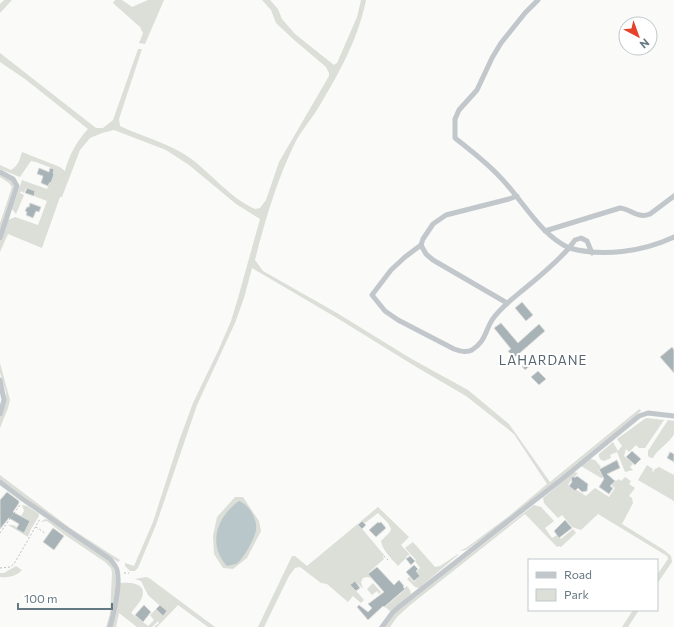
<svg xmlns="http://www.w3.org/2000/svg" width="674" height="627" viewBox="0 0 674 627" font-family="Commissioner,sans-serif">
<rect width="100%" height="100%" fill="#fafaf8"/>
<!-- green -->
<g fill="#dbdfd7">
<path d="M4 0H12L0 13V4Z"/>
<path d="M115 0H122L132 7 148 0H164L145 44 139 43 143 33 140 27 113 3Z"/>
<path d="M262 0H270L278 9 282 19 295 34 334 65 337 63 357 17 361 0H366C358 40 338 75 317 110 310 121 301 131 295 143 277 180 265 220 255 260L263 271 337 313 410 358 468 390 509 424 550 482 638 410 640 409 641 411 510 518 466 550 459 551 466 548 509 516 547 484 514 434 466 396 413 365 337 318 252 268 244 298 235 323 197 405 156 525 138 568 135 571H130L125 566V563L134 566 153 522 179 441 193 403 218 351 231 321 238 298 260 219 236 204 189 165 166 150 114 130 102 133 90 138 80 150 62 197H60L42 248 8 234 0 252V242L8 220 15 217 38 225 47 201 34 196 35 191 26 188 24 193 21 191 20 193 24 195 16 214 12 209 22 180 47 189 50 182H51L54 174 53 173 54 169 36 162 31 161 20 177 0 169V165L11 170C18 166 20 159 22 152L60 167 65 171C69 155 77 141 88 129L25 79 0 62V53L96 128H103L113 120 138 49H142L119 119 120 126C143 137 169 143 190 158 212 174 230 198 255 209L260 208 266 200 279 162 329 76V73L326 67 293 39 276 23 271 10Z"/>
<path d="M0 173C7 177 13 180 15 188L0 232V223L12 187 9 183 0 177Z"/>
<path d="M0 363 10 400 8 408 0 428V418L6 400V392L0 373Z"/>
<path d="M646 418 664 420 645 448H639L636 445 629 452 626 449 624 456 633 464 630 467 633 470 625 472 617 452 610 455 611 458 604 461 601 460 599 457V454L613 442 618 451 622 446 617 439Z"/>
<path d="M668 420 674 421C674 425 674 431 674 434 669 444 658 448 653 458H651L648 456V451Z"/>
<path d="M590 459 595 460 601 467 598 469 603 477 601 478 581 466Z"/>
<path d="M647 465 653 469 652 471 653 472 655 469 659 467 674 475V501L638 480Z"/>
<path d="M574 472 578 473 574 477H571V480L568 485 575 491 577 490 586 496 595 488 609 497 615 488 611 485 615 480 616 481 619 479 621 481 625 477 631 481 629 484 635 488 629 496 632 498 633 503 622 524 664 550 671 556 672 562 657 584V575L668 559 667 556 598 514 581 530 572 527 562 515 558 518 544 503 543 498Z"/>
<path d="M0 475 70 528 120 560 118 562 68 529 0 479Z"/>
<path d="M235 497H243L259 521 261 531 247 558 233 569 223 568 214 554 213 536 217 517Z"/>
<path d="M22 505 27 506 39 514V516L31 529 28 537 8 525H13L17 527 16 528 24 533 30 521 21 516 24 511Z"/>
<path d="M534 505 541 507 554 521 545 528 552 538 557 535 561 539 573 529 576 533 561 547 559 546 557 547 525 514 409 606 397 617 390 627H385L396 612Z"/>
<path d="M378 507 409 537 401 545 410 555 406 556 407 557 398 566C392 559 382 550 381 541L390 532 391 529 388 523 378 513 365 523 362 521 358 524 384 555 383 557 384 559 368 573 372 578 367 577 363 578 361 582 363 589 355 581 351 585 364 600 361 603 353 596 348 602 327 584 321 583 300 567 295 568 289 576 264 627H258L292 556H295L307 566Z"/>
<path d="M45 519 49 520 107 559C110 562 113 566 114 570 119 582 111 614 108 627H106L110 614 112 573 111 568 105 562 65 535 47 521 41 522Z"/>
<path d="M413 542 435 567 440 566 458 554V555L419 588 415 587 407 579 409 577 414 582 420 576 417 571 420 568 415 561 416 560 405 548Z"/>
<path d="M16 566 22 570C17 576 8 578 0 577V573H4Z"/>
<path d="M146 577 149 578 215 627H208L178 605 157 627H154L159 623 158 621 152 627H137L119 613 116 627H112L120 583C131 582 149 583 141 600 138 604 134 609 131 613L148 626 154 620 150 615 156 609 163 615 167 612 148 595 141 581 135 579Z"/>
<path d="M373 583 381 592 379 594 377 591 372 595 367 589Z"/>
<path d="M407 586 410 590 411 594 390 611 385 607 405 590 404 588Z"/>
<path d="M633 610H639L628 627H622Z"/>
</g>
<!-- water -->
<path fill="#b9c7ca" d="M239 501C249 505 257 518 256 529 256 537 243 560 236 564 233 565 229 565 227 566 207 544 217 517 239 501Z"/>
<!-- building -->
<g fill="#a8b3b7" stroke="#dcdcda">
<path d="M39 168 49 172 50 168 54 169 53 173 54 174 51 183 50 182 48 186 41 183 43 176 37 174Z"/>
<path d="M27 188 35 191 34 196 25 193Z"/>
<path d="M30 203 41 207 39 212 36 211 33 218 26 215 27 212 25 211 27 207H29Z"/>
<path d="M522 302 533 315 526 321 515 308Z"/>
<path d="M501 323 518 343 539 324 545 331 514 358 508 351 511 349 494 328Z"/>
<path d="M672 347 674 350V373L660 357Z"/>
<path d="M529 360 532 364 525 370 522 366Z"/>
<path d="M538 371 546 379 539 385 531 377Z"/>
<path d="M632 451 641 459 635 465 626 457Z"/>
<path d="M670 452 674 454V462L667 458Z"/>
<path d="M617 460 620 468 607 474 615 481 610 486 613 488 609 494 599 487 604 479 598 467 600 469Z"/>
<path d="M577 476 588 484 587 491 582 492 578 488 575 491 569 486 572 482 571 477H576Z"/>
<path d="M7 492 19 501V503L13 512 30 521 24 533 16 529 19 524 9 518 0 529V500Z"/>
<path d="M565 520 572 528 559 538 554 531Z"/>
<path d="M362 521 366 525 362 529 358 525Z"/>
<path d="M378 522 379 523 381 522 386 528 376 537 369 530Z"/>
<path d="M53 528 64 536 54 550 43 542Z"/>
<path d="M410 556 415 561 411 565 406 559Z"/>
<path d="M414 565 418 569 416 571 420 576 414 581 406 572Z"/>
<path d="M377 567 394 585 399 580 404 586 403 587 405 589 384 607 383 606 368 620 357 607 359 605 368 612 372 608 368 604 384 592 368 574Z"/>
<path d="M355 581 360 588 356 591 350 585Z"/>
<path d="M144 605 151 612 143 622 135 615Z"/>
<path d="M160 605 167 611 163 616 156 609Z"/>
</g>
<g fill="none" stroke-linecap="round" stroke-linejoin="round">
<!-- path -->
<g stroke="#bbc0c2" stroke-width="1" stroke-dasharray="2 2" stroke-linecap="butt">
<path d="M36 527 45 533"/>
<path d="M0 533 20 505"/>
<path d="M384 556 388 560"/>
<path d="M0 568 10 567 14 564 40 519"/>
<path d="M124 573H129"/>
</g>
<!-- minor -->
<g stroke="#c1c7ca" stroke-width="5">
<path d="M0 172 13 179 17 186 0 238"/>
<path d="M517 196 509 199 446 215 433 224 423 239 421 245 405 257 391 270 372 295 385 311 398 320 454 349C460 351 466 353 472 350 486 341 485 331 492 320 500 308 512 299 523 290 539 277 555 264 569 248 539 234 522 199 499 176 486 162 470 150 455 138V119L459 110 477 90 492 58 501 43 525 13 538 0"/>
<path d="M545 231 620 208C631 209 637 219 650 214L674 196"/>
<path d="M421 245 426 254 433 260 507 303"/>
<path d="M592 253 587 241 581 238 575 240 569 248C603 257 642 252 674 237"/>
<path d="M0 380 4 400 0 414"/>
<path d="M0 482 24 500 110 559C113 563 116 566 117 570 121 585 114 612 110 627"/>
<path d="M382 627 393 612 400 606 562 479 639 416 648 413 674 416"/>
</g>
</g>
<g text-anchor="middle" stroke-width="4" stroke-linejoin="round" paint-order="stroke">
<!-- quarter labels -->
<g font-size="13" letter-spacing="1" fill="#57666e" stroke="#fff">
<text x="543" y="365">LAHARDANE</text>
</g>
</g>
<!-- legend -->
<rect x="528" y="559" width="130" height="52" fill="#ffffff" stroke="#c1c9cd"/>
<rect x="536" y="572" width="20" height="6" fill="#c1c7ca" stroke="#c1c9cd"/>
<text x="564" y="579" font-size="12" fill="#657983">Road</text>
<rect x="536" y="589" width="20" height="12" fill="#dbdfd7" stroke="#c1c9cd"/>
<text x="564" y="599" font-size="12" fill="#657983">Park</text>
<!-- north arrow -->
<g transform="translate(638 36) rotate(139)"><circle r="19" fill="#ffffff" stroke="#c1c9cd"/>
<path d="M0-3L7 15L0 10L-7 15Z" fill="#e5422c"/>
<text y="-6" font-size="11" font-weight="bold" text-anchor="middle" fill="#657983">N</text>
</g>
<!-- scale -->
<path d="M18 603v6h94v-6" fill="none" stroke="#657983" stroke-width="2"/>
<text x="24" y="603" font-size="12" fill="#657983" stroke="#ffffff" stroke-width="3" paint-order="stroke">100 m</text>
</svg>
